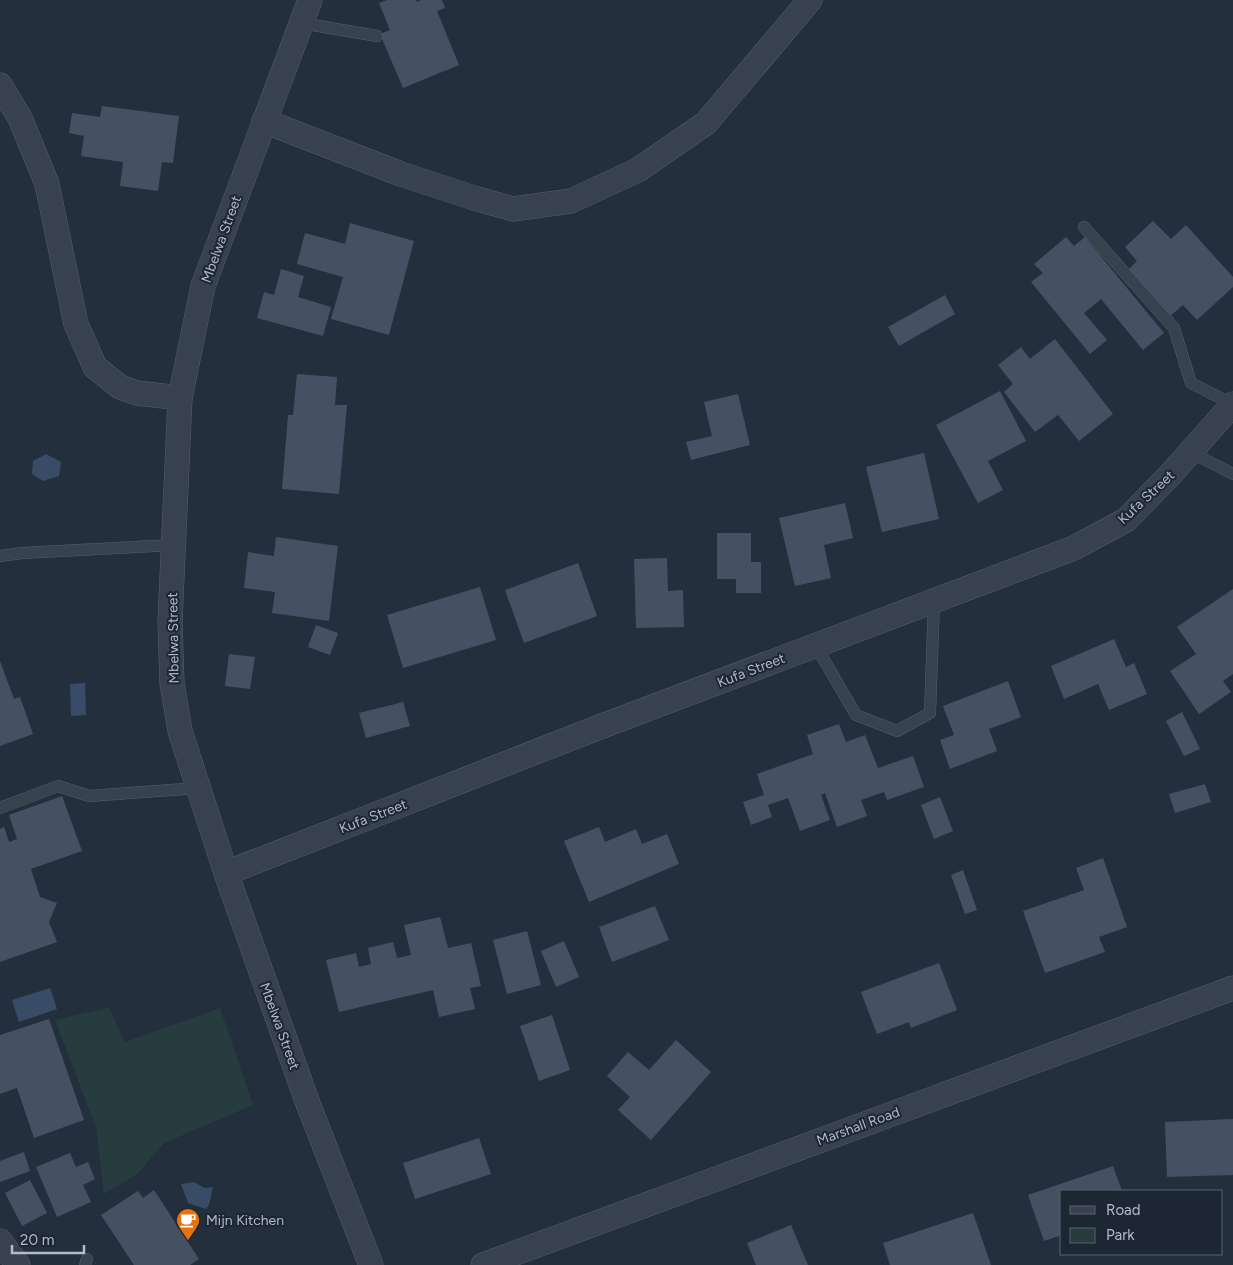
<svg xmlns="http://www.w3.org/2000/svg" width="1233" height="1265" viewBox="0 0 1233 1265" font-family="Figtree,sans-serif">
<rect width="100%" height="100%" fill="#242f3e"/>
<!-- green -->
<path fill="#263c3f" d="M109 1008 125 1042 220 1008 253 1105 164 1143 137 1174 104 1194 96 1127 55 1020Z"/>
<!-- water -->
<g fill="#394c67">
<path d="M46 454 61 462 59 476 43 481 32 474 33 461Z"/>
<path d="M85 683 86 715 71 716 70 684Z"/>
<path d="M50 988 57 1009 19 1022 12 1000Z"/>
<path d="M194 1182 205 1188 213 1187 209 1205 206 1209 188 1203 181 1184Z"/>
</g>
<!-- building -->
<g fill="#455162">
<path d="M387 0H416L417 2 421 0H442L445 8 437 11 459 65 403 88 380 34 390 30 379 3Z"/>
<path d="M102 106 179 116 173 163 162 162 158 191 120 186 123 162 81 156 84 136 69 133 72 113 100 117Z"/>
<path d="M1153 221 1171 239 1186 225 1233 277V287L1197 320 1183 305 1168 318 1126 272 1137 261 1125 247Z"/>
<path d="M350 223 414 241 389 335 331 319 343 277 297 264 305 233 345 244Z"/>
<path d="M1066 237 1074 246 1085 237 1164 333 1143 350 1101 299 1084 313 1107 340 1090 354 1031 282 1043 273 1034 264Z"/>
<path d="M281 269 304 276 298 297 331 307 323 336 257 318 264 292 274 295Z"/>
<path d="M945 295 955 314 899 346 888 327Z"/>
<path d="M1055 339 1113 414 1079 441 1058 415 1035 432 1004 392 1013 384 998 365 1021 347 1030 359Z"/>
<path d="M297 374 337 377 335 405H347L339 494 282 489 288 415H293Z"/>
<path d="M1000 391 1026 441 988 461 1003 490 978 503 936 425Z"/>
<path d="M738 394 750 445 691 460 686 442 712 436 704 402Z"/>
<path d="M924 453 939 519 882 532 866 467Z"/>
<path d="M845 503 853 538 824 545 831 578 795 586 779 518Z"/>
<path d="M717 533H751V562H761V593H736V579H717Z"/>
<path d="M276 537 338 546 329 621 272 613 275 592 244 588 248 552 274 556Z"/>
<path d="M667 558 668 591 683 590 684 627 636 628 634 559Z"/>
<path d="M578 563 597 616 524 643 505 590Z"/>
<path d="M480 587 496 640 403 668 387 615Z"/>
<path d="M1233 589V674L1223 681 1231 692 1199 714 1170 671 1196 654 1177 627Z"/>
<path d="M316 625 338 633 330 655 308 647Z"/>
<path d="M1114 639 1126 667 1134 663 1147 694 1109 710 1098 684 1064 699 1051 666Z"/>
<path d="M229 654 255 657 250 689 225 686Z"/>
<path d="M0 661 14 699 20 697 33 734 0 746Z"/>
<path d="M1008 681 1021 717 989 729 997 751 950 769 940 740 954 735 943 706Z"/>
<path d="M403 702 410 726 366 738 359 713Z"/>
<path d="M1182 712 1200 749 1184 756 1166 721Z"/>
<path d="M839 724 846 742 865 735 878 768 913 756 924 787 887 800 884 792 861 800 867 816 837 827 825 793 821 795 830 820 800 831 788 798 768 805 772 817 751 825 743 802 764 795 757 774 813 754 807 735Z"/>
<path d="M1205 784 1211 802 1175 813 1169 794Z"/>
<path d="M62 796 82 851 31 869 40 897 57 903 49 922 57 942 0 962V829L4 827 9 842 17 839 9 815Z"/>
<path d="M940 797 953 831 934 839 921 805Z"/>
<path d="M599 827 605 842 636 829 642 844 667 834 679 864 589 902 564 841Z"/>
<path d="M1103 858 1127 927 1099 937 1105 952 1045 973 1023 911 1084 890 1076 868Z"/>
<path d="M963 870 977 910 965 914 951 875Z"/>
<path d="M655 906 669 940 612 962 599 927Z"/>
<path d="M440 917 448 948 471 943 481 986 470 988 475 1009 439 1017 433 990 339 1012 326 960 356 953 359 967 371 964 368 948 393 942 397 958 411 955 404 925Z"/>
<path d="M527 931 541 985 507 994 493 940Z"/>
<path d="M564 941 579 977 556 987 541 951Z"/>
<path d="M939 963 957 1010 911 1028 909 1022 877 1034 861 992Z"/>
<path d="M552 1015 570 1070 539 1081 520 1026Z"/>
<path d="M49 1019 84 1120 34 1138 17 1088 0 1094V1035Z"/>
<path d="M676 1040 711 1072 651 1140 618 1110 630 1097 607 1076 628 1052 649 1070Z"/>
<path d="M1233 1119V1175L1167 1177 1165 1122Z"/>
<path d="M479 1138 491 1174 415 1199 403 1163Z"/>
<path d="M24 1152 30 1171 0 1182V1161Z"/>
<path d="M70 1153 76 1167 88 1162 95 1179 83 1185 91 1202 57 1217 36 1167Z"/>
<path d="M1113 1166 1122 1191H1062V1235L1044 1241 1028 1195Z"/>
<path d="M30 1180 47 1213 22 1226 5 1193Z"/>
<path d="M154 1190 199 1259 190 1265H134L101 1215 138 1191 143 1198Z"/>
<path d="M973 1213 991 1265H890L883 1243Z"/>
<path d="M791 1225 808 1265H756L747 1243Z"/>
</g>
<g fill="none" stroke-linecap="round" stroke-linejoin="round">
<!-- service casing -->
<g stroke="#565f6c" stroke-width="12">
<g id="service">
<path d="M301 23 377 36"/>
<path d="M1084 227 1174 328 1191 383 1232 404"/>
<path d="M1190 452 1233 474"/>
<path d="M0 556 22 553 173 545"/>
<path d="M816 646 856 715 897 731 930 713 934 601"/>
<path d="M0 808 58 786 89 796 198 788"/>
<path d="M85 1265 87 1259"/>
</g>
</g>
<!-- minor casing -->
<g stroke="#565f6c" stroke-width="25">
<g id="minor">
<path d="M310 0 203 286 180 398 170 622 172 683 180 731 226 873 307 1101 371 1265"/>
<path d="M0 85 20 118 47 184 76 324 95 367 120 387 137 393 180 398"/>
<path d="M264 121 401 174 474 198 513 209 571 201 638 170 706 123 810 0"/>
<path d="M226 873 597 728 1074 548 1126 520 1170 475 1233 404"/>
<path d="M0 1241 18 1265"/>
<path d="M483 1265 1233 988"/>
</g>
</g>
<!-- service -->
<use href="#service" stroke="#38414e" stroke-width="11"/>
<!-- minor -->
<use href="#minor" stroke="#38414e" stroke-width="24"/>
</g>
<!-- icons -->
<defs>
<g id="cafe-pin" transform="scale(1.25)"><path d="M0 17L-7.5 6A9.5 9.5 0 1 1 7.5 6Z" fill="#e8710a" stroke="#1d2633"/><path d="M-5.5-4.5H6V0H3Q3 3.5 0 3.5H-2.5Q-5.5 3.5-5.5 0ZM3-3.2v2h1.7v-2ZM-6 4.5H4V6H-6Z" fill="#fff"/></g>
</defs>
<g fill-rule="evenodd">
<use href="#cafe-pin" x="188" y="1220"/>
</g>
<g text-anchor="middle" stroke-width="4" stroke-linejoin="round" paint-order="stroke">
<!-- street labels -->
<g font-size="14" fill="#b4bcc9" stroke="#1d2633">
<text transform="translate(221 239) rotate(-70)" y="5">Mbelwa Street</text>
<text transform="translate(1146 497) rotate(-43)" y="5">Kufa Street</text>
<text transform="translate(173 638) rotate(-91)" y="5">Mbelwa Street</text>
<text transform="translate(751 670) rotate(-21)" y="5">Kufa Street</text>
<text transform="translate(373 816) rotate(-21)" y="5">Kufa Street</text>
<text transform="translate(280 1026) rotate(70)" y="5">Mbelwa Street</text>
<text transform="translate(858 1126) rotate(-20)" y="5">Marshall Road</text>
</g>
<!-- poi labels -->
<g font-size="14" fill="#b4bcc9" stroke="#1d2633" text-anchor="start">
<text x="206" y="1225">Mijn Kitchen</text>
</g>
</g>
<!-- legend -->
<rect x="1060" y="1190" width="162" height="65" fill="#1d2633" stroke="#59626f"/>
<rect x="1070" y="1206" width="25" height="8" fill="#38414e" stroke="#59626f"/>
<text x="1106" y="1215" font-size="15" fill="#b4bcc9">Road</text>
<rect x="1070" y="1228" width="25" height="15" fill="#263c3f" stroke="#59626f"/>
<text x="1106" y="1240" font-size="15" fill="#b4bcc9">Park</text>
<!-- scale -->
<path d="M12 1245v8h72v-8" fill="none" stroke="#b4bcc9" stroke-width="2.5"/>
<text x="20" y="1245" font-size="15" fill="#b4bcc9" stroke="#1d2633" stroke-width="4" paint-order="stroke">20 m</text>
</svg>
